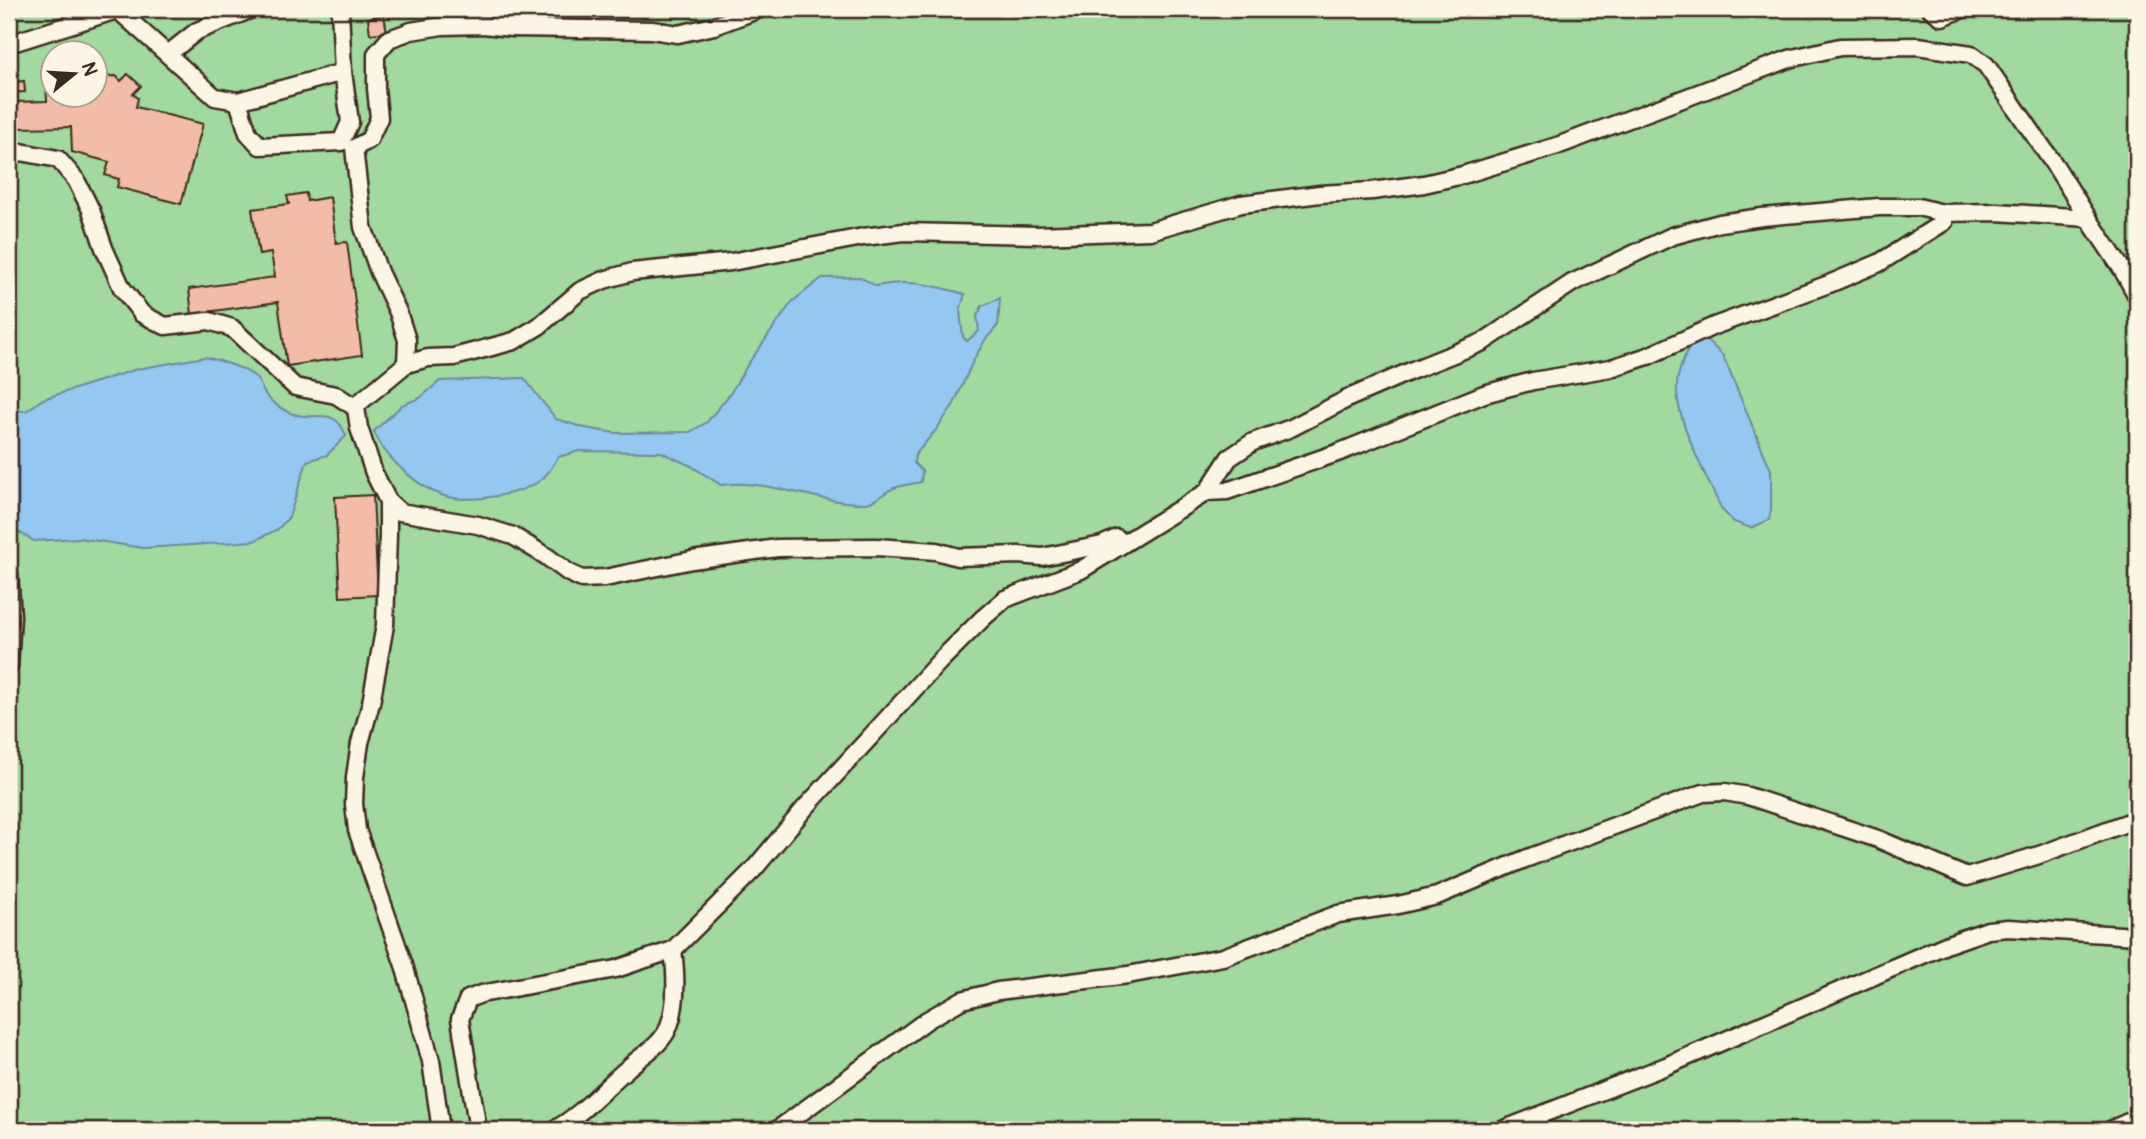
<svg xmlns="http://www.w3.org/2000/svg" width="2146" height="1139" viewBox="0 0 2146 1139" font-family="Pangolin,sans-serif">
<rect width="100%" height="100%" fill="#faead9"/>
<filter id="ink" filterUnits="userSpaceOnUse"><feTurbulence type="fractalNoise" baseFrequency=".0143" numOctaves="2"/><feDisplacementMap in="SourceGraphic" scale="14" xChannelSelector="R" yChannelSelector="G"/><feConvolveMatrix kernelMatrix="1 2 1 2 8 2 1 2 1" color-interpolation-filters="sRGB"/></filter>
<g filter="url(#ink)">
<!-- green -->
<path fill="#a1d99e" stroke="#6e825e" stroke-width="2" fill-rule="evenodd" d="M9 9H2137V1130H9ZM52 52H94V94H52Z"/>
<!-- water -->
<g fill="#94c8f1" stroke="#70899d" stroke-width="2">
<path d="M860 277 876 286C911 279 931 285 965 294L960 311 963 337 967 341 979 331 977 316 982 306 1000 298 998 325 985 340 973 361 954 404 936 430 915 455 914 463 922 471 921 482C912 484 903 485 894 488 884 492 876 502 866 503 817 504 769 478 721 485L691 466 661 452 579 451 558 457C552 467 547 476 538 482 519 495 475 501 454 498 425 495 383 457 374 431L402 405 420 398 440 381 524 378 556 419 585 428 615 433 690 432 707 422 730 394 748 364 792 302 822 278Z"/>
<path d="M1705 338 1723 356 1771 470V509L1769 520 1751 528 1734 522 1722 510C1708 480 1675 419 1677 386 1677 372 1684 357 1691 344Z"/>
<path d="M205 357C218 360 246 368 255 377 259 380 261 387 263 391 268 400 278 407 288 412 312 424 335 403 346 436L327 455 307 461 289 517 278 529 254 541 143 548 79 538 34 541 11 527 9 522V410L26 411 43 399 137 369Z"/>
</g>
<!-- building -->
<g fill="#f3bca8" stroke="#3b2a1e" stroke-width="2">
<path d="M384 15 387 32 370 34 368 18Z"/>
<path d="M128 74 141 86 133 94 138 98 136 107 203 124 181 204 117 187 119 179 105 175 109 162 72 152 71 127 16 128 15 102 47 101 46 79H52V94H94V77L116 76 121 81Z"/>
<path d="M24 81 25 92 9 93V83Z"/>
<path d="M306 193 307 201 330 197 336 243 347 242 362 355 287 366 278 302 192 314 189 289 275 277 271 253 259 255 252 209 289 204 287 196Z"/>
<path d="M373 495 378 595 340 597 335 497Z"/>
</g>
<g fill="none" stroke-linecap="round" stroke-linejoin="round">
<!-- service casing -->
<g stroke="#3b2a1e" stroke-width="21">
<g id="service">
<path d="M1931 9 1942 17 1963 9"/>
<path d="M118 10 215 97 238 101 343 72 340 9"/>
<path d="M9 44 120 9"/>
<path d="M168 54 197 31 252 9"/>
<path d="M238 101 248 133 260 146 341 142 350 122 343 72"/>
<path d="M9 157 21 152 58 159 76 180 91 210 104 248 122 288 142 314 165 326 209 321 232 328 295 387 336 395 356 408 359 428 374 473 388 501V535L385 625 371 703 360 743 355 777 354 804 357 830 404 965 421 1025 431 1061 441 1130"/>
<path d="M2088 218 2122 269 2137 296"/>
<path d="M406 364 407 340 398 312 379 272 363 227 354 148 369 140 379 118 376 88V54L389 39 411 31 442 26 483 25 512 28 652 30 678 34 714 26 760 9"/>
<path d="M354 407 406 364 428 358 454 357 514 341 539 326 580 291 604 280 632 272 731 262 863 237 904 232 1036 235 1150 231 1241 204 1320 194 1372 191 1424 184 1463 175 1557 146 1789 59 1840 47 1918 46 1971 54 1986 65 2056 167 2088 218 1997 212 1943 213 1918 207H1879L1762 217 1720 223 1672 236 1572 283 1483 342 1413 370 1351 397 1291 428 1253 442 1229 458 1207 492 1081 570 1005 599 983 618 939 662 805 808 754 869 673 950 616 969 481 994 468 999 460 1019 478 1130"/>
<path d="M1207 492 1227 491 1340 452 1484 394 1533 381 1611 368 1648 356 1714 326 1829 284 1879 263 1944 222 1943 213"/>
<path d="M388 501 400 512 478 525 513 536 546 556 569 573 582 579 605 578 692 560 777 548 876 547 936 551 958 557 1018 555 1042 557 1102 545 1117 538"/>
<path d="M9 572 12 616 9 666"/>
<path d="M554 1130C583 1114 603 1089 628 1068 642 1055 663 1044 669 1026 678 1003 676 974 673 950"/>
<path d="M777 1130 927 1020 962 1000 998 991 1128 975 1223 957 1338 914 1398 905 1437 896 1525 859 1703 793 1725 792 1748 796 1878 839 1967 877 2039 855 2137 819"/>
<path d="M1502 1130 1666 1066 1948 944 1988 930 2008 928 2137 936"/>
<path d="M2110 1130 2137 1118"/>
</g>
</g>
<!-- service -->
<use href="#service" stroke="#fcf5e5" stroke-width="16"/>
</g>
</g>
<!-- margin -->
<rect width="2146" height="1139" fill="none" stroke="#fcf5e5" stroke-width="35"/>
<rect x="18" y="18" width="2111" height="1104" fill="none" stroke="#3b2a1e" stroke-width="2.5" filter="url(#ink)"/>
<!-- north arrow -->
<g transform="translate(74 74) rotate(72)"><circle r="33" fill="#fcf5e5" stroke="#afa495" stroke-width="2"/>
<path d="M0-5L12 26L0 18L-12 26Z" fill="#3b2a1e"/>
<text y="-10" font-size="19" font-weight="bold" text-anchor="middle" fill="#3b2a1e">N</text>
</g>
</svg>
